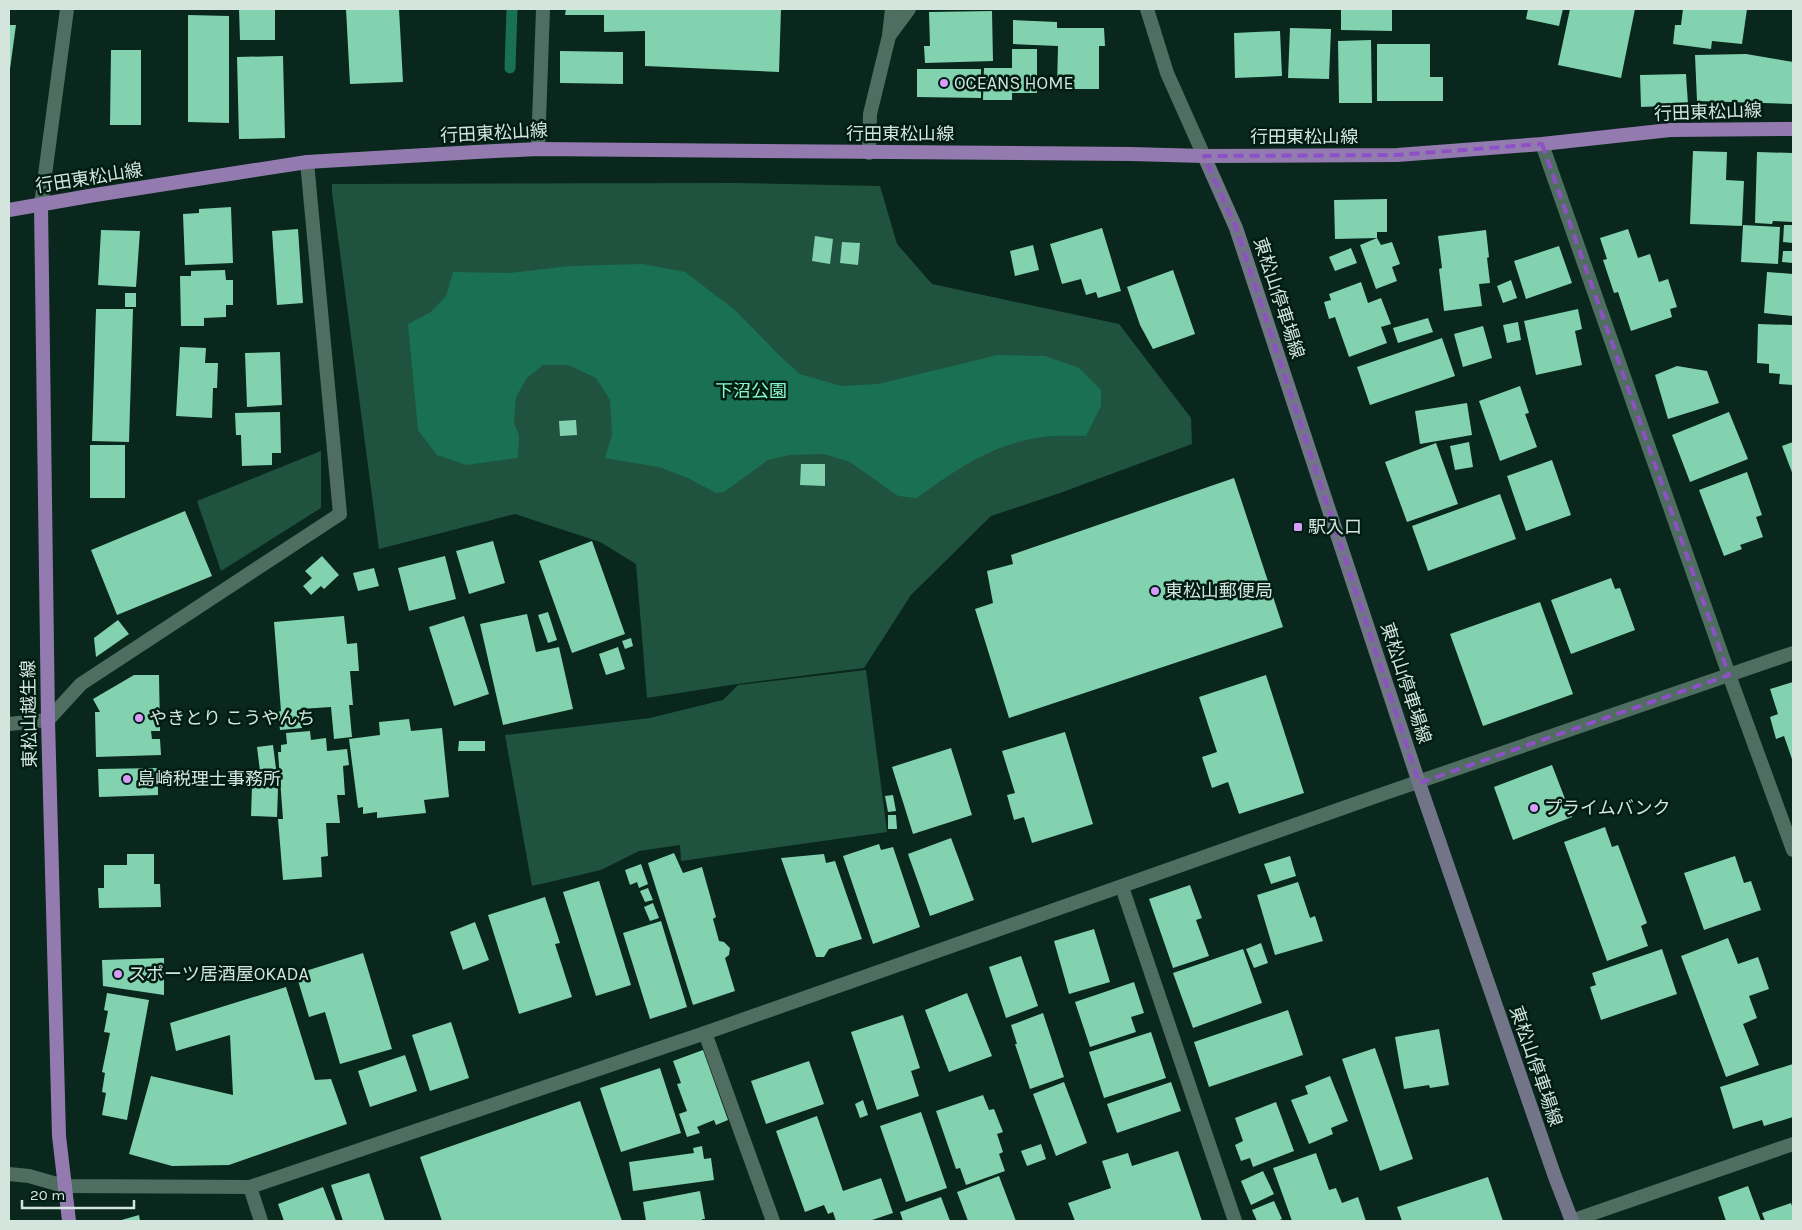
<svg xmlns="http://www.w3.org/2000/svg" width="1802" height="1230" viewBox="0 0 1802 1230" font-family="Karla,'Noto Sans JP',sans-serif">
<rect width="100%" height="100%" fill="#09271c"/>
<!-- green -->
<g fill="#20533f">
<path d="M736 183 880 186 897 244 932 284 1119 324 1191 418 1192 444 1060 493 991 516 911 595 864 668 737 684 647 698 636 564 600 542 515 514 379 549 332 192V184Z"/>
<path d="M321 451V508L221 571 197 501Z"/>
<path d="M866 670 887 832 681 861 680 845 639 851 601 870 532 886 505 735 650 718 723 700 738 685Z"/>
</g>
<!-- water -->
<path fill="#197052" d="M643 264 685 272 735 310 780 356 800 374 841 386 878 384 998 355 1045 356 1079 368 1101 390V406L1086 436C1070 436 1052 435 1036 438 990 446 954 471 917 498L898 496 850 462 824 454 789 455 768 460 724 492 716 493 688 478 659 467 605 458 612 435 610 400 596 378 568 365H543L527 378 516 397 514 424 519 435 518 458 466 465 437 455 418 430 408 324 431 312 446 296 453 272 510 273 570 266Z"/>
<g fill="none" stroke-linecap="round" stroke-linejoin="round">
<!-- stream -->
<path stroke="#197052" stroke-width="11" d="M510 68 512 9"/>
</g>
<!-- building -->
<g fill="#82d2b0">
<path d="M239 9H275V40H240Z"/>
<path d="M346 9H399L403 82 350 84Z"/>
<path d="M566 9H781L779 72 645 66V31L604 32V15H565Z"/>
<path d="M1341 9H1392V31L1341 30Z"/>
<path d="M1528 9H1563L1559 26 1526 19Z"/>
<path d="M1570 9H1635L1621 78 1558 65Z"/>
<path d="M1683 9H1747L1742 44 1712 41 1711 49 1673 44 1675 25H1681Z"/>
<path d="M992 11 993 61 925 63 924 46H930L929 12Z"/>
<path d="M188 15 229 16V123L188 122Z"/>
<path d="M1013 20 1057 22V28H1104L1105 46H1099V89H1057L1058 46 1013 44Z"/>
<path d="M9 25H16L10 69 9 68Z"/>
<path d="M1290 28 1331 29 1329 79 1288 78Z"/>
<path d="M1280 31 1282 76 1235 78 1234 33Z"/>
<path d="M1371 40 1372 103H1339L1338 41Z"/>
<path d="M1377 44H1430V77H1443V101H1377Z"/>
<path d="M1012 49H1037V93H1012V100H983L984 68H1012Z"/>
<path d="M111 50H141V125H110Z"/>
<path d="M560 51 623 52V84L560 83Z"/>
<path d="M1746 54 1793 62V104L1697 101 1695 55Z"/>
<path d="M283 56 285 138 239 139 237 57Z"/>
<path d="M917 69H981V98L917 97Z"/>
<path d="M1686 74 1688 105 1641 107 1640 75Z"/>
<path d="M1693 151 1727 152 1726 180 1744 181 1742 226 1690 224Z"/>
<path d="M1757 152 1793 153V222L1773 221 1772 224 1755 223Z"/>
<path d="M1387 199V232H1377V238L1335 239 1334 200Z"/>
<path d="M231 207 233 263 185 265 183 214 199 213V209Z"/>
<path d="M1743 225 1780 227 1778 264 1741 262Z"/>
<path d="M1784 225H1793V243L1783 242Z"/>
<path d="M1102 228 1121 291 1098 298 1096 292 1086 295 1081 279 1062 284 1050 244Z"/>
<path d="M298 229 303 303 277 305 272 231Z"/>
<path d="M1628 229 1638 258 1650 254 1659 282 1668 279 1677 307 1670 309 1672 317 1631 331 1618 292 1614 293 1603 260 1607 259 1600 238Z"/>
<path d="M101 230 140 231 136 287 98 285Z"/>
<path d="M1486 230 1489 257 1487 258 1490 283 1479 284 1482 306 1444 311 1439 269 1442 268 1438 236Z"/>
<path d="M815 236 833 239 830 264 812 261Z"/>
<path d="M1377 238 1381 245 1392 242 1400 264 1392 267 1397 281 1376 289 1360 245Z"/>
<path d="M842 242 860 243 858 265 840 263Z"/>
<path d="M1033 245 1039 270 1015 276 1010 251Z"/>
<path d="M1559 246 1572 283 1526 299 1514 261Z"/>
<path d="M1351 248 1357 263 1335 271 1329 257Z"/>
<path d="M1783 251H1793V263L1782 262Z"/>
<path d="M225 270 226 280H233V305H226V317L204 318V326H181L180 276H191V271Z"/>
<path d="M1173 270 1195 334 1153 349 1140 325 1127 287Z"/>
<path d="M1767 272 1793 274V316L1764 313Z"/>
<path d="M1511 280 1517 298 1503 303 1497 286Z"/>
<path d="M1361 282 1368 303 1381 298 1391 324 1381 327 1387 343 1349 357 1335 317 1329 319 1324 302 1331 300 1329 294Z"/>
<rect x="125" y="293" width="11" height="14"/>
<path d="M96 309H133L129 442 92 441Z"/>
<path d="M1578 309 1582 329 1575 331 1582 365 1536 375 1524 321Z"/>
<path d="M1428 318 1433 332 1398 343 1393 328Z"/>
<path d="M1518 322 1521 340 1507 343 1503 325Z"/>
<path d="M1758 324 1793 325V385L1779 384 1780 374 1769 373V364L1757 363Z"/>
<path d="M1483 326 1492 358 1463 367 1454 334Z"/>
<path d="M1442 338 1455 376 1370 405 1357 367Z"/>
<path d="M180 347 206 348 205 363H218L217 388H213L212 418 176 416Z"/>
<path d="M280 352 282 405 247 407 245 353Z"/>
<path d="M1677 366 1707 371 1719 403 1668 419 1655 375Z"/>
<path d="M1520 386 1529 413 1525 414 1537 447 1500 461 1479 401Z"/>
<path d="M1467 403 1472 435 1420 444 1415 411Z"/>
<path d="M280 412 281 453H272V465L242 466 241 435H236L235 413Z"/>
<path d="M1729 412 1748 459 1690 482 1672 435Z"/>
<path d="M576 420 577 435 560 436 559 421Z"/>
<path d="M1469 442 1473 467 1455 470 1450 446Z"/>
<path d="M1793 442V475L1782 446Z"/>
<path d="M1436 443 1458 504 1407 522 1385 462Z"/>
<rect x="90" y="445" width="35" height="53"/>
<path d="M1552 460 1571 515 1526 531 1507 476Z"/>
<path d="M801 464H825V486L800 485Z"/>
<path d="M1747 472 1762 515 1756 517 1763 537 1740 545 1742 549 1724 556 1699 490Z"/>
<path d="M1234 478 1283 627 1009 718 975 609 993 603 987 571 1013 564 1011 555Z"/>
<path d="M1500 494 1516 539 1428 571 1412 526Z"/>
<path d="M185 511 212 576 117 615 91 550Z"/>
<path d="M493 541 505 583 469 594 456 551Z"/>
<path d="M592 541 625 634 572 653 539 561Z"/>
<path d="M322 556 339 575 324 589 321 586 311 595 303 586 312 578 305 571Z"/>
<path d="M445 556 456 599 409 611 398 568Z"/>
<path d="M374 568 379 586 358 591 353 573Z"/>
<path d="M1611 578 1615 589 1620 588 1635 630 1571 654 1551 600Z"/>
<path d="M1540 602 1573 694 1483 726 1450 634Z"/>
<path d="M548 612 557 640 548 643 538 615Z"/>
<path d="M527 614 536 652 559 647 573 709 503 725 480 624Z"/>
<path d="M344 616 347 644 357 643 359 671H350L353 705H349L352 737 334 739 331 707 300 709 302 728 280 730 278 712 281 711 274 622Z"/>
<path d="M464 616 489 694 454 706 429 627Z"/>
<path d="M118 620 129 634 96 657 94 638Z"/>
<path d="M631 638 633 646 625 649 622 641Z"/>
<path d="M618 647 625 669 606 675 599 654Z"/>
<path d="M134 675H159L160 731H151L152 739H160L161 755 96 757 95 712H100L93 699Z"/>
<path d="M1266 675 1304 793 1239 814 1228 782 1212 788 1202 757 1217 752 1199 697Z"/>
<path d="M1793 682V762L1784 736 1776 739 1770 717 1778 714 1770 689Z"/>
<path d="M409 719 411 731 442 728 449 797 424 800 426 813 377 818V812L363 814V807L358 808 349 739 380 735 379 722Z"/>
<path d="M310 731 311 740 326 738 327 751 347 749 349 765 343 766 345 795H337L340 823H326L328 856 321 857 322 877 283 880 278 819H283L278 752H281V745L287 744 286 733Z"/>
<path d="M1065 732 1093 824 1032 843 1024 817 1014 820 1007 795 1015 793 1002 751Z"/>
<path d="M459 741H485V751H458Z"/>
<path d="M273 745 276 769 260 771 257 747Z"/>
<path d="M951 748 972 815 913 834 892 767Z"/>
<path d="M1552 765 1572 817 1513 840 1494 787Z"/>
<path d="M158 768V795L99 797 98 769Z"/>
<path d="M252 786 278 788 277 817 251 816Z"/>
<path d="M893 795 896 811 888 812 885 796Z"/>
<path d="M888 815H896L897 829H888Z"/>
<path d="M1605 827 1612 847 1618 845 1647 923 1641 926 1648 946 1607 961 1564 842Z"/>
<path d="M951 838 974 900 930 916 908 854Z"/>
<path d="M879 844 881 850 893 847 920 927 873 944 843 856Z"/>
<path d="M674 853 683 873 702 867 716 917 713 919 719 941 724 942 730 948 729 955 725 958 735 991 693 1005 648 863Z"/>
<path d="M127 854H154V884H160L161 907 99 908 98 888H104V865H127Z"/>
<path d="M824 854 826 863 835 861 862 939 829 949 824 957H816L781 858Z"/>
<path d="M1290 856 1296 876 1271 884 1264 864Z"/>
<path d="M1735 856 1744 883 1751 881 1761 910 1704 930 1684 873Z"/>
<path d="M641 864 648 884 639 888 637 882 630 885 625 870Z"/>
<path d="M599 881 631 985 596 996 563 892Z"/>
<path d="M1298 882 1310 918 1315 916 1323 941 1275 955 1257 895Z"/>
<path d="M1190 885 1202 918 1196 920 1209 956 1173 968 1149 899Z"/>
<path d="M648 888 653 900 645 902 640 891Z"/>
<path d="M545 897 560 943 555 944 572 997 519 1014 488 915Z"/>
<path d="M653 903 659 918 650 921 644 907Z"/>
<path d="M661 921 687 1007 650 1019 623 933Z"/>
<path d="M475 922 489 960 463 970 450 932Z"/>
<path d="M1094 929 1110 982 1069 994 1054 941Z"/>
<path d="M1728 938 1738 964 1758 957 1769 989 1749 996 1757 1018 1743 1024 1759 1065 1726 1077 1681 956Z"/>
<path d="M1261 943 1268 963 1254 968 1246 949Z"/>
<path d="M1243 949 1262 1003 1193 1028 1173 973Z"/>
<path d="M1662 949 1677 994 1601 1020 1590 987 1596 985 1592 973Z"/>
<path d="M363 953 392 1049 340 1064 325 1012 309 1017 296 974Z"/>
<path d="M1021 956 1038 1006 1006 1018 989 967Z"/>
<path d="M164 958V995L103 986 102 960Z"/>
<path d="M1134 982 1144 1013 1131 1017 1136 1032 1090 1047 1075 1002Z"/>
<path d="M286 987 315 1080 331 1079 347 1124 229 1165 172 1166 129 1154 151 1076 233 1095 230 1035 176 1051 170 1023Z"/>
<path d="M107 993 149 1000 127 1120 102 1115 106 1093 102 1092 105 1073 102 1072 110 1033 104 1032 108 1011 104 1010Z"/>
<path d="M967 993 992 1056 949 1072 925 1010Z"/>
<path d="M1288 1010 1303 1055 1209 1087 1194 1042Z"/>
<path d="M1043 1013 1064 1077 1030 1089 1015 1044H1017L1011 1025Z"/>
<path d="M903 1015 920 1068 911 1071 919 1096 877 1110 851 1032Z"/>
<path d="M451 1022 469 1078 430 1091 412 1035Z"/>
<path d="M1439 1029 1449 1085 1430 1088 1429 1085 1404 1089 1395 1037Z"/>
<path d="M1151 1032 1166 1078 1104 1098 1089 1052Z"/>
<path d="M1375 1048 1413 1159 1380 1171 1342 1059Z"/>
<path d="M703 1050 728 1120 716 1125 714 1120 697 1127 700 1133 687 1137 679 1114 687 1111 677 1084 681 1083 673 1061Z"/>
<path d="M405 1055 417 1091 370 1107 358 1071Z"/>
<path d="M809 1061 824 1104 766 1124 751 1081Z"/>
<path d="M1793 1064V1117L1764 1126 1762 1120 1733 1129 1720 1087Z"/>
<path d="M660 1068 681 1133 621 1152 600 1088Z"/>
<path d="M1330 1076 1348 1121 1331 1128 1333 1134 1309 1144 1291 1100 1308 1094 1305 1086Z"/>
<path d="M1064 1082 1087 1143 1056 1156 1033 1094Z"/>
<path d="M1171 1082 1181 1111 1117 1133 1107 1104Z"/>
<path d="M983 1095 989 1110 994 1109 1003 1132 997 1134 1003 1152 999 1154 1005 1171 966 1185 960 1168 956 1169 936 1111Z"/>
<path d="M863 1100 868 1115 860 1118 855 1104Z"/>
<path d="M580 1101 622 1221H442L420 1157Z"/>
<path d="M1276 1102 1294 1151 1253 1167 1250 1158 1241 1161 1235 1145 1243 1141 1235 1118Z"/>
<path d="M921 1112 947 1188 906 1202 880 1126Z"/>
<path d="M817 1116 843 1191 881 1178 893 1213 869 1221H836L833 1212 828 1214 824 1205 805 1212 776 1131Z"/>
<path d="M1041 1144 1046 1159 1027 1166 1021 1151Z"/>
<path d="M702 1146 704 1159 711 1158 714 1180 633 1191 629 1162 694 1153 693 1148Z"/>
<path d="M1178 1151 1202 1221H1075L1068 1203 1111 1188 1102 1161 1128 1153 1132 1166Z"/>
<path d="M1316 1153 1329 1190 1336 1188 1342 1203 1358 1197 1366 1221H1292L1273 1168Z"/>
<path d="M1263 1171 1274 1194 1251 1205 1241 1181Z"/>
<path d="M369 1173 385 1221H343L331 1185Z"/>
<path d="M999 1176 1016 1221H968L957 1192Z"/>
<path d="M1488 1177 1503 1221H1402L1397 1207Z"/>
<path d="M1748 1186 1761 1221H1726L1718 1197Z"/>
<path d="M323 1187 336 1221H284L278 1204Z"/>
<path d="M700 1191 705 1219H702V1221H646L643 1202Z"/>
<path d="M941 1197 950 1221H903L900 1212Z"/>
<path d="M1274 1201 1282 1219 1277 1221H1257L1252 1210Z"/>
<path d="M1791 1203 1793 1209V1221H1765L1762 1213Z"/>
<path d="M139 1215 140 1221H118Z"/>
</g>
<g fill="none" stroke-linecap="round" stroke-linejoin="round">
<!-- service -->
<path stroke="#4f6d60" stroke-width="14" d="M538 149 543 9"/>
<!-- minor -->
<g stroke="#4f6d60" stroke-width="14">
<path d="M889 35 892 9"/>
<path d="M1542 144 1729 675 1793 850"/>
<path d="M869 153 870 114 889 36 909 9"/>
<path d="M9 724 48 720 81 684 340 514 307 162"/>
<path d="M1122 887 1235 1221"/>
<path d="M705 1033 773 1221"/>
<path d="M9 1174 29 1176 64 1186 250 1187 705 1033 1377 796 1793 653"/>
<path d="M250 1187 261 1221"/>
<path d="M1571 1221 1793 1144"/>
</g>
<!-- tertiary -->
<g stroke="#4f6d60" stroke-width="14">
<path d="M1147 9 1167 73 1204 156"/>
<path d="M41 205 67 9"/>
</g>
<!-- secondary -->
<path stroke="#727488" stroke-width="14" d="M1204 156 1236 228 1419 783 1555 1177 1572 1221"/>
<!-- primary -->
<g stroke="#947baf" stroke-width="14">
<path d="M41 205 48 720 59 1136 69 1221"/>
<path d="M9 210 95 195 307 162 476 152 538 149 1131 154 1204 156 1397 155 1542 144 1670 130 1793 129"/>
</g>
</g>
<!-- marked area -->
<path fill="none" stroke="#8d51c5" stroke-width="4" stroke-dasharray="10 6" stroke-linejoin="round" d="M1542 144 1729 675 1419 783 1236 228 1204 156 1397 155Z"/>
<!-- markers -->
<g fill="#d79bf9" stroke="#011d13" stroke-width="2">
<circle cx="944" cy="83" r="5"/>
<rect x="1293" y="522" width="10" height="10" rx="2.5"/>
<circle cx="1155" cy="591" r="5"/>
<circle cx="139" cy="718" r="5"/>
<circle cx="127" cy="779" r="5"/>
<circle cx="1534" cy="808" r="5"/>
<circle cx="118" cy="974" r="5"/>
</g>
<g text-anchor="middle" stroke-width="5" stroke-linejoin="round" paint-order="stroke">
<!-- poi labels -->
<g font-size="18" fill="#d4e5dd" stroke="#011d13" text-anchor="start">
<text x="954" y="89">OCEANS HOME</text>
<text x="1308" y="533">駅入口</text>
<text x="1165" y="597">東松山郵便局</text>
<text x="149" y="724">やきとり こうやんち</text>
<text x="137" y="785">島崎税理士事務所</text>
<text x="1544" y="814">プライムバンク</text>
<text x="128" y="980">スポーツ居酒屋OKADA</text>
</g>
<!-- street labels -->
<g font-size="18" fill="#d4e5dd" stroke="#011d13">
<text transform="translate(1708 112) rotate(-2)" y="6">行田東松山線</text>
<text transform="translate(494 133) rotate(-3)" y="6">行田東松山線</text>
<text x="900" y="140">行田東松山線</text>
<text x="1304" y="143">行田東松山線</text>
<text transform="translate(89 178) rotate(-9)" y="6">行田東松山線</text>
<text transform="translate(1279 298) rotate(72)" y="6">東松山停車場線</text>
<text transform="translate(1406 683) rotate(72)" y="6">東松山停車場線</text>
<text transform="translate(29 714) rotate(-91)" y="6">東松山越生線</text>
<text transform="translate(1536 1066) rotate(71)" y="6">東松山停車場線</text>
</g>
<!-- park labels -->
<g font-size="18" fill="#89f9cb" stroke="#011d13">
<text x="751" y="397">下沼公園</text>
</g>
</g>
<!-- border -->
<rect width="1802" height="1230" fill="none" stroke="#d4e5dd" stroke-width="20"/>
<!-- scale -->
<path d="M22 1200v8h112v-8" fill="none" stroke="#d4e5dd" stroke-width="2.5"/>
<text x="30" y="1200" font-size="15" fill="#d4e5dd" stroke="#011d13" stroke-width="4" paint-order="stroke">20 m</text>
</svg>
